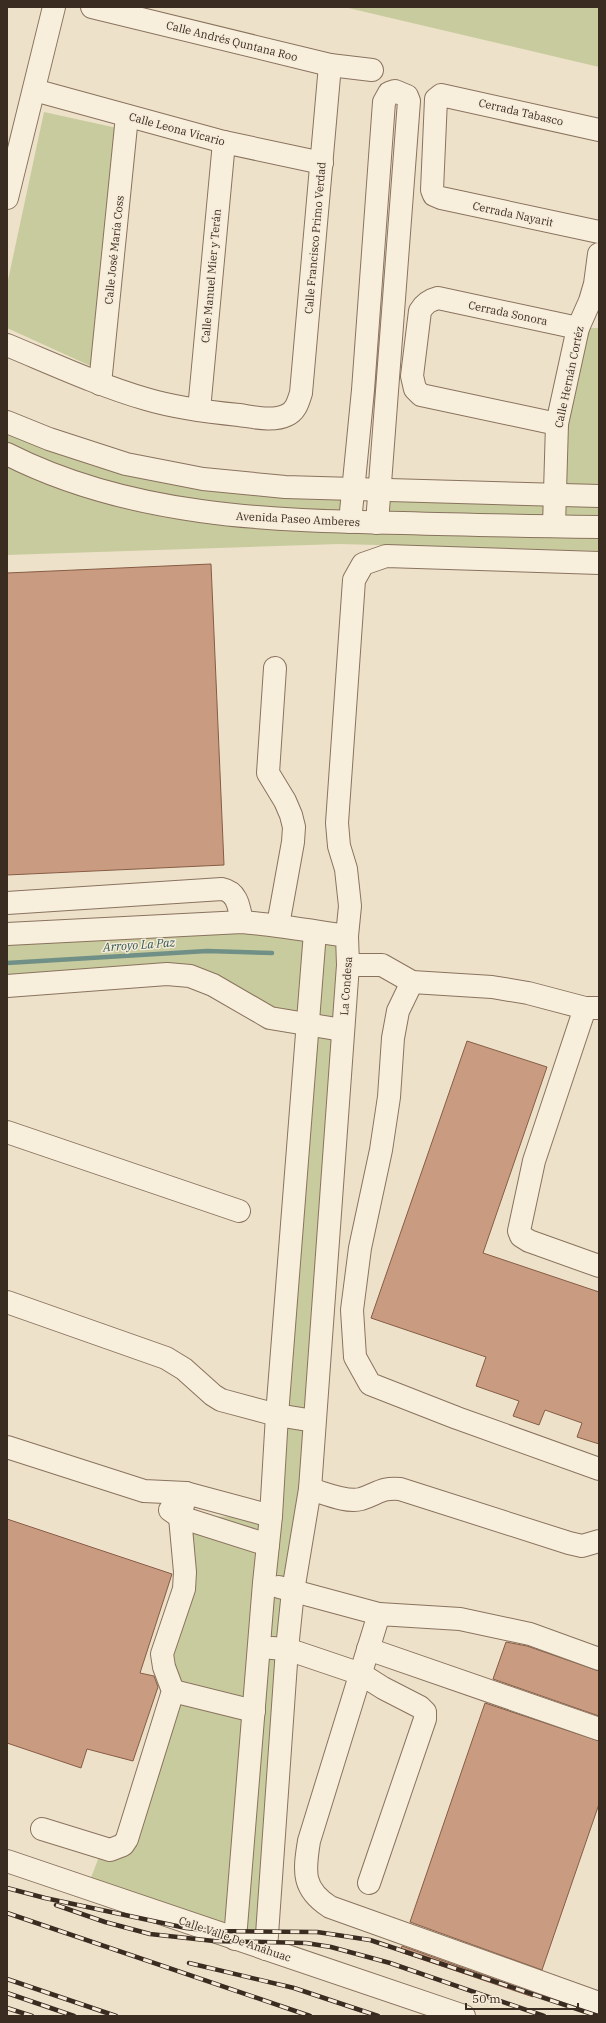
<svg xmlns="http://www.w3.org/2000/svg" width="606" height="2023" viewBox="0 0 606 2023" font-family="'IBM Plex Serif',serif">
<rect width="100%" height="100%" fill="#ede1c9"/>
<!-- green -->
<g fill="#c8cb9d">
<path d="M344 7H599V67Z"/>
<path d="M44 112 117 128 95 368 7 328V285Z"/>
<path d="M578 328H599V551L339 544 7 555V421L130 465 353 489 350 522 377 523 379 490 555 495Z"/>
<path d="M242 922 347 936 266 1949 87 1888 102 1849 117 1848 173 1691 164 1667 184 1589 180 1517 271 1516 308 1026 213 985 7 986V934Z"/>
</g>
<g fill="none" stroke-linecap="round" stroke-linejoin="round">
<!-- stream -->
<path stroke="#709087" stroke-width="4.5" d="M7 963 207 951 272 953"/>
</g>
<!-- building -->
<g fill="#c99c81" stroke="#875c45">
<path d="M211 564 224 865 7 875V573Z"/>
<path d="M467 1041 547 1067 483 1253 599 1292V1444L577 1437 582 1423 545 1410 539 1425 513 1416 519 1401 476 1386 486 1357 371 1318Z"/>
<path d="M7 1519 172 1574 140 1673 154 1676 158 1687 133 1761 87 1749 81 1768 7 1743Z"/>
<path d="M506 1642 527 1646 599 1671V1716L493 1679Z"/>
<path d="M485 1703 599 1741V1804L542 1970 410 1922Z"/>
<path d="M402 1946 534 1993 533 1997 400 1952Z"/>
</g>
<g fill="none" stroke-linecap="round" stroke-linejoin="round">
<!-- minor casing -->
<g stroke="#89735e" stroke-width="24">
<g id="minor">
<path d="M92 7 330 65 372 70"/>
<path d="M34 90 224 142 322 163"/>
<path d="M599 130 441 95 436 99 432 190 434 195 441 198 599 232"/>
<path d="M7 198 54 7"/>
<path d="M7 345C53 364 98 385 146 399 176 408 208 412 239 415 254 417 273 422 287 415 296 411 298 402 301 393L330 65"/>
<path d="M100 384 127 116"/>
<path d="M199 410 224 142"/>
<path d="M7 422 49 439 126 464 203 479 285 487 599 496"/>
<path d="M557 424 421 395 415 389 412 376 420 311C425 303 430 300 438 298L578 328"/>
<path d="M7 454C129 516 269 521 403 523 468 525 533 526 599 527"/>
<path d="M350 522 363 390 384 102 389 93 395 91 407 96 409 101 377 523"/>
<path d="M554 526 557 424 578 328 590 301 595 284 599 254"/>
<path d="M275 668 268 773 285 801 291 815 294 827 293 842 278 925"/>
<path d="M7 903 222 889C238 892 239 908 242 922"/>
<path d="M7 934 242 922C277 925 312 931 347 936L348 965 310 1489 293 1591 287 1649 266 1949"/>
<path d="M347 936 350 906 346 869 339 846 337 823 354 580 363 564 386 556 599 563"/>
<path d="M348 965H382L412 982 492 987 528 993 585 1008H599"/>
<path d="M412 982 398 1011 393 1038 389 1097 381 1150 360 1248 352 1310 355 1357 370 1384 457 1418 599 1469"/>
<path d="M7 986 167 974 190 976 213 985 270 1018 342 1030"/>
<path d="M585 1008 534 1161 519 1231 521 1236 529 1241 599 1266"/>
<path d="M7 1132 239 1211"/>
<path d="M7 1302 166 1358 184 1369 213 1395 221 1400 277 1415 314 1421"/>
<path d="M7 1447 144 1491 186 1493 271 1516"/>
<path d="M310 1489C325 1493 346 1503 361 1499 377 1494 382 1487 400 1489L569 1543 582 1546 599 1541"/>
<path d="M170 1510 180 1517 268 1545"/>
<path d="M279 1587 379 1614"/>
<path d="M272 1648 287 1649 361 1674 383 1688 420 1707 425 1712V1719L369 1883"/>
<path d="M368 1649 599 1729"/>
<path d="M599 1659 530 1634 460 1619 379 1614 309 1841C304 1872 302 1889 330 1907L599 2003"/>
<path d="M173 1691 254 1711"/>
<path d="M42 1829 110 1850 123 1845 127 1839 173 1691 164 1667 162 1654 184 1589 185 1572 180 1517 186 1493"/>
<path d="M7 1861 464 2016"/>
<path d="M235 1939 264 1583 271 1516 277 1415 315 932"/>
</g>
</g>
<!-- minor -->
<use href="#minor" stroke="#f8eedc" stroke-width="22"/>
<!-- rail casing -->
<g stroke="#3a2c21" stroke-width="4.5">
<g id="rail">
<path d="M7 1888 45 1898 186 1928 214 1931 317 1932 370 1940 598 2016"/>
<path d="M56 1905 105 1922 150 1934 214 1941 306 1943 331 1947 390 1963 544 2016"/>
<path d="M7 1913 310 2016"/>
<path d="M189 1963 294 1988 378 2016"/>
<path d="M7 1979 116 2016"/>
<path d="M7 1993 74 2016"/>
<path d="M7 2008 32 2016"/>
</g>
</g>
<!-- rail -->
<use href="#rail" stroke="#f5ebd8" stroke-width="3" stroke-dasharray="9" stroke-linecap="butt"/>
</g>
<g text-anchor="middle" stroke-width="3" stroke-linejoin="round" paint-order="stroke">
<!-- street labels -->
<g font-size="11" fill="#3a2c21" stroke="#f5ebd8">
<text transform="translate(232 41) rotate(14)" y="4">Calle Andrés Quntana Roo</text>
<text transform="translate(521 112) rotate(13)" y="4">Cerrada Tabasco</text>
<text transform="translate(177 129) rotate(15)" y="4">Calle Leona Vicario</text>
<text transform="translate(513 214) rotate(12)" y="4">Cerrada Nayarit</text>
<text transform="translate(315 238) rotate(-85)" y="4">Calle Francisco Primo Verdad</text>
<text transform="translate(114 250) rotate(-84)" y="4">Calle José María Coss</text>
<text transform="translate(211 276) rotate(-85)" y="4">Calle Manuel Mier y Terán</text>
<text transform="translate(508 313) rotate(12)" y="4">Cerrada Sonora</text>
<text transform="translate(569 377) rotate(-78)" y="4">Calle Hernán Cortéz</text>
<text transform="translate(298 519) rotate(3)" y="4">Avenida Paseo Amberes</text>
<text transform="translate(346 986) rotate(-86)" y="4">La Condesa</text>
<text transform="translate(235 1939) rotate(19)" y="4">Calle Valle De Anáhuac</text>
</g>
<!-- water labels -->
<g font-size="12" font-style="italic" fill="#315955" stroke="#f5ebd8">
<text transform="translate(139 945) rotate(-4)" y="4">Arroyo La Paz</text>
</g>
</g>
<!-- border -->
<rect width="606" height="2023" fill="none" stroke="#3a2c21" stroke-width="16"/>
<!-- scale -->
<path d="M466 2003v6h112v-6" fill="none" stroke="#3a2c21" stroke-width="2"/>
<text x="472" y="2003" font-size="12" fill="#3a2c21" stroke="#f5ebd8" stroke-width="3" paint-order="stroke">50 m</text>
</svg>
